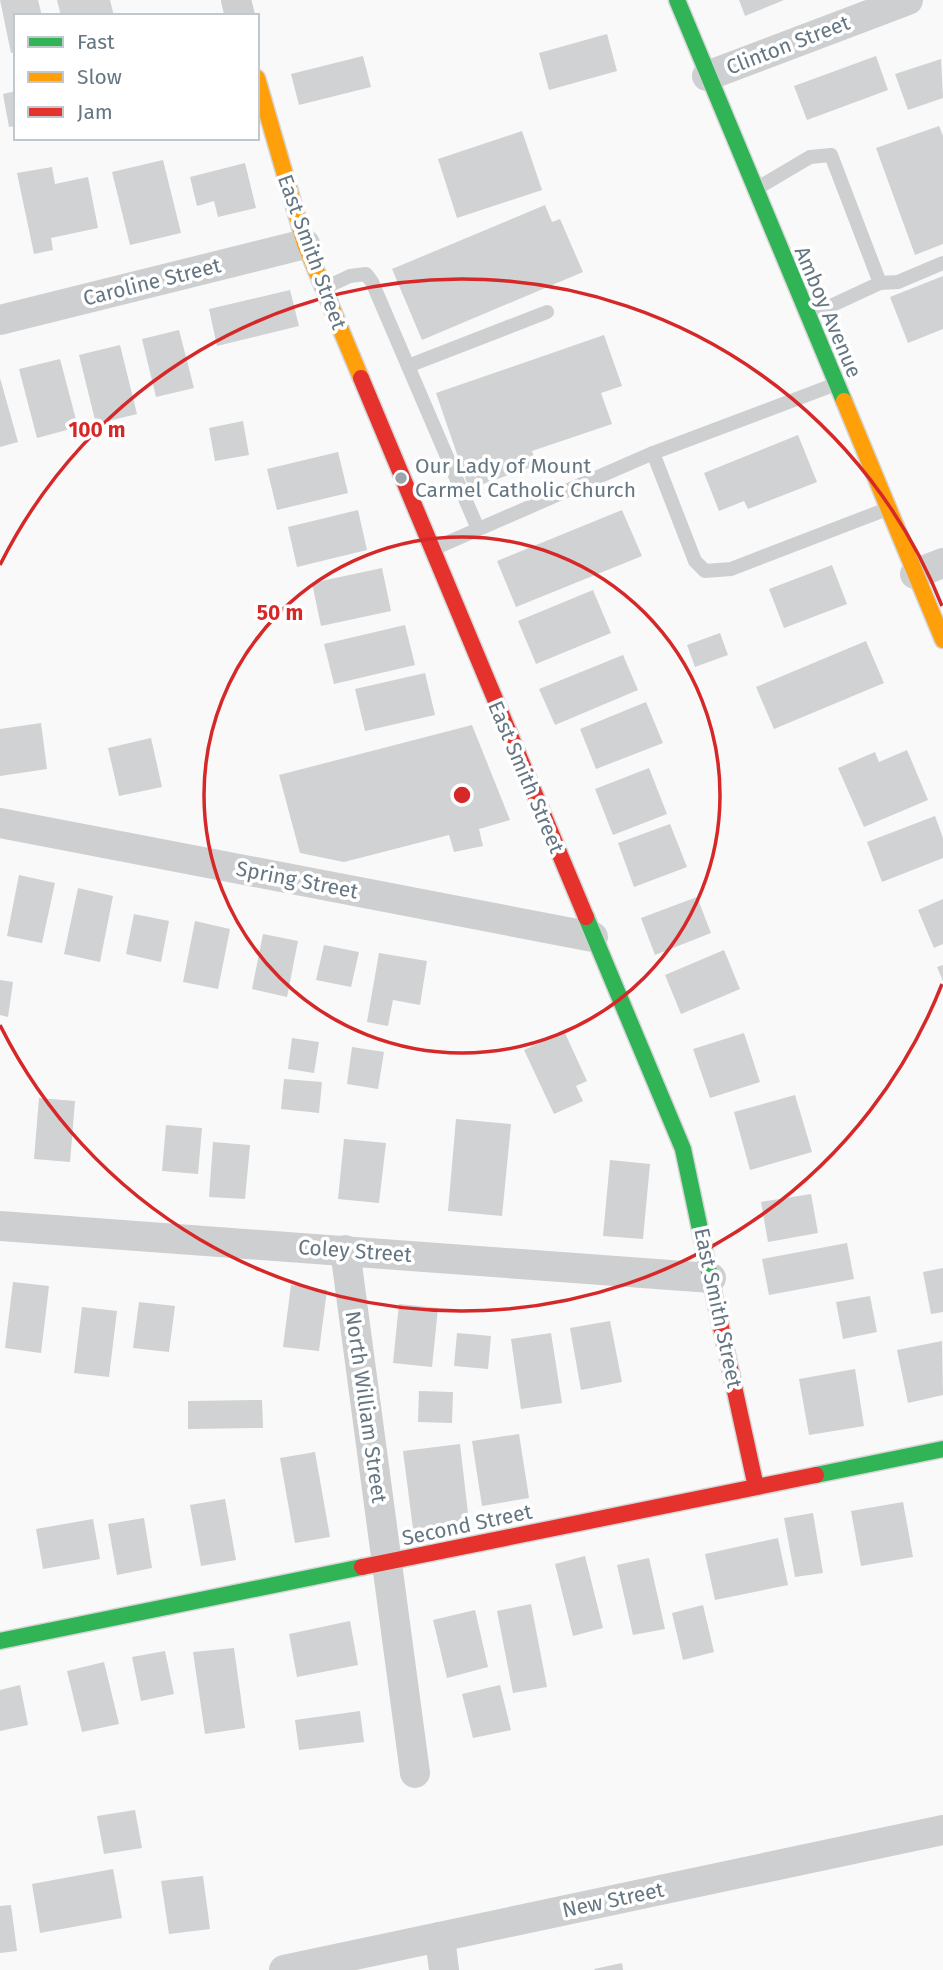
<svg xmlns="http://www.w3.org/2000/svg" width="943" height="1970" viewBox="0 0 943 1970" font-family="'Fira Sans',sans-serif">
<rect width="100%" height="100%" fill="#f9f9f9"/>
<!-- building -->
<g fill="#d0d2d3">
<path d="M0 0H38L42 16H16V52L11 53Z"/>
<path d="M57 0H110L114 16H61Z"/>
<path d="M739 0H784L745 16Z"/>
<path d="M607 34 617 71 549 90 539 53Z"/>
<path d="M363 56 371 87 299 105 291 74Z"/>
<path d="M876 56 888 90 807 120 794 86Z"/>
<path d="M941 59 943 98 908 110 895 74Z"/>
<path d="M16 91V126L9 127 3 94Z"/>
<path d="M939 126 943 136V244L915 255 876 148Z"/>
<path d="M522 131 542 190 457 218 438 159Z"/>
<path d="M163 160 181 233 130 245 112 172Z"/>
<path d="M245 163 256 208 218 217 214 201 197 206 190 177Z"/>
<path d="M52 167 55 184 88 177 98 228 51 238 53 250 34 254 17 173Z"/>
<path d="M545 205 552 222 560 219 583 272 422 340 392 269Z"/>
<path d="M943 276V329L908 343 890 297Z"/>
<path d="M290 290 299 326 217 346 209 309Z"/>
<path d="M179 330 194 388 156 397 142 339Z"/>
<path d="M604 335 622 386 601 393 612 424 532 451 537 465 469 489 436 393Z"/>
<path d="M120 345 137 414 96 424 79 355Z"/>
<path d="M60 359 78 427 37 438 19 369Z"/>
<path d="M0 378 18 442 0 447Z"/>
<path d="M243 421 249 455 215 461 209 428Z"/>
<path d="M798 435 817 482 748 509 744 501 719 511 704 473Z"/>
<path d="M338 452 348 493 277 510 267 469Z"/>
<path d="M358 510 367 550 297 567 288 527Z"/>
<path d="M622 510 642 556 516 607 497 561Z"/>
<path d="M832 565 847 604 784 628 769 589Z"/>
<path d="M382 568 391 611 321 626 312 583Z"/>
<path d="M593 590 611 633 536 664 518 621Z"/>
<path d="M405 625 415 665 334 684 324 644Z"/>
<path d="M720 633 728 655 695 667 687 645Z"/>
<path d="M866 641 884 683 774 729 756 687Z"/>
<path d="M623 655 638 690 555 725 539 689Z"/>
<path d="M425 673 435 715 365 731 355 689Z"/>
<path d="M646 702 663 743 596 769 580 729Z"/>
<path d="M41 723 47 769 0 776V729Z"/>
<path d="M472 725 510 820 479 829 483 846 454 852 449 835 344 862 300 853 279 775Z"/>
<path d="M151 738 162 787 119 796 108 748Z"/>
<path d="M907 750 928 800 864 827 838 768 875 752 879 762Z"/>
<path d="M649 768 667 814 613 835 595 789Z"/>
<path d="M935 816 943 838V858L882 882 867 842Z"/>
<path d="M670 824 687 867 634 887 618 843Z"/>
<path d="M19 875 55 883 42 943 7 936Z"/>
<path d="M78 888 113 896 100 962 64 954Z"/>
<path d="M697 897 711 933 655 955 641 918Z"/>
<path d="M943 899V944L934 948 918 910Z"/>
<path d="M134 914 169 921 161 962 126 954Z"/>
<path d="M195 921 230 929 218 989 183 982Z"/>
<path d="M263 934 298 941 287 997 252 989Z"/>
<path d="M324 945 359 952 351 987 316 980Z"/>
<path d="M724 950 740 989 681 1014 665 975Z"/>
<path d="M379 953 427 961 420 1005 393 1000 388 1026 367 1022Z"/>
<path d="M943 965V981L937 967Z"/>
<path d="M0 980 13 982 8 1017 0 1015Z"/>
<path d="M564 1031 587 1081 576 1086 583 1101 554 1114 524 1050Z"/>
<path d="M744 1033 760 1082 710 1098 693 1049Z"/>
<path d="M292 1038 319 1042 314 1073 288 1069Z"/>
<path d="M352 1047 384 1052 378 1089 347 1084Z"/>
<path d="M284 1079 322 1082 319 1113 281 1109Z"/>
<path d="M795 1095 812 1152 750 1170 734 1112Z"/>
<path d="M39 1098 75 1101 70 1162 34 1159Z"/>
<path d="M456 1119 511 1124 502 1216 448 1211Z"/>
<path d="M166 1125 202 1128 198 1174 162 1171Z"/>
<path d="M344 1139 386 1143 379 1203 338 1199Z"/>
<path d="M213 1142 250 1145 245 1199 209 1197Z"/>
<path d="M610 1160 650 1164 643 1239 603 1236Z"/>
<path d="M811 1194 818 1233 768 1242 761 1202Z"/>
<path d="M847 1243 854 1279 769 1295 762 1259Z"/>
<path d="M943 1268V1312L931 1314 923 1272Z"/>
<path d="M13 1282 49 1286 41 1353 5 1348Z"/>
<path d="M291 1285 327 1290 319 1351 283 1347Z"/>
<path d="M870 1296 877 1332 843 1339 836 1302Z"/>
<path d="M139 1302 175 1306 169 1352 133 1348Z"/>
<path d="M399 1304 438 1308 432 1367 393 1363Z"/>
<path d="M82 1307 117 1311 109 1377 74 1373Z"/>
<path d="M610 1321 622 1382 581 1390 570 1328Z"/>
<path d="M457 1333 491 1336 488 1369 454 1366Z"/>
<path d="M551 1333 562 1403 521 1409 511 1339Z"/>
<path d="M942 1341 943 1395 908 1403 897 1350Z"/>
<path d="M855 1369 864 1426 809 1435 799 1379Z"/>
<path d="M419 1391 453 1392 452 1423 418 1422Z"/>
<path d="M262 1400 263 1428 188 1429V1401Z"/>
<path d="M519 1434 529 1498 482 1506 472 1441Z"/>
<path d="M460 1444 469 1522 413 1529 403 1451Z"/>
<path d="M315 1452 330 1537 295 1543 280 1458Z"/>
<path d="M225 1499 236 1560 201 1566 190 1505Z"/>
<path d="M903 1502 913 1557 861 1566 851 1511Z"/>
<path d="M813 1513 823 1573 795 1577 784 1518Z"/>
<path d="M144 1518 152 1568 117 1575 108 1524Z"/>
<path d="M93 1519 100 1559 43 1569 36 1529Z"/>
<path d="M778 1538 788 1585 715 1600 705 1554Z"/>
<path d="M585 1556 603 1628 573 1636 555 1564Z"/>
<path d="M649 1558 665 1629 633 1635 617 1565Z"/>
<path d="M531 1604 547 1687 513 1693 497 1611Z"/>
<path d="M703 1605 714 1652 683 1660 672 1613Z"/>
<path d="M475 1610 488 1667 447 1678 433 1620Z"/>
<path d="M350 1621 358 1665 297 1677 289 1634Z"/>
<path d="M234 1648 245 1728 205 1734 193 1652Z"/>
<path d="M165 1651 174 1694 141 1701 132 1657Z"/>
<path d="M104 1662 119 1724 82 1732 67 1671Z"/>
<path d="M20 1685 28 1725 0 1731V1690Z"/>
<path d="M500 1685 511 1730 473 1738 462 1694Z"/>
<path d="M360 1711 364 1742 299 1750 295 1720Z"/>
<path d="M135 1810 142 1848 104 1854 97 1816Z"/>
<path d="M113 1869 122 1918 40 1933 32 1884Z"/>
<path d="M203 1876 210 1929 169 1934 161 1881Z"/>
<path d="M11 1905 17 1951 0 1953V1906Z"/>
<path d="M622 1963 623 1970H595L594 1969Z"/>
</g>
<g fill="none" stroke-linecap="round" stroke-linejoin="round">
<!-- fast casing -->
<g stroke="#d5d6d7" stroke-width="19">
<g id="fast">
<path d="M677 0 844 401"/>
<path d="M586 917 683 1149 712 1286"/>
<path d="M816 1475 943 1449"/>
<path d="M0 1641 362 1567"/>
</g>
</g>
<!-- slow casing -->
<g stroke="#d5d6d7" stroke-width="19">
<g id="slow">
<path d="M257 78 305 244 361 378"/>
<path d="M844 401 943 640"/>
</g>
</g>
<!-- jam casing -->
<g stroke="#d5d6d7" stroke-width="19">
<g id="jam">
<path d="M361 378 586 917"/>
<path d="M712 1286 756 1487"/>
<path d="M362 1567 816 1475"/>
</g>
</g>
<!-- lane -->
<g stroke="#cecfd0" stroke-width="14">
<path d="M756 189 810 157 831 155 880 283 898 282 943 263"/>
<path d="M324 288 350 276 366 274 372 282 408 366"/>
<path d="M809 316 880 283"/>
<path d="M836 384 653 453 695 561 705 571 731 569 887 509"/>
<path d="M478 529 408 366 547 312"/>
<path d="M433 549 653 453"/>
</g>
<!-- street -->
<g stroke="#cecfd0" stroke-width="30">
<path d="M236 0 240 16"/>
<path d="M707 76 908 0"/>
<path d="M0 320 305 244"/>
<path d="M915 574 943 563"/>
<path d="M0 823 593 937"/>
<path d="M0 1226 711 1278"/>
<path d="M345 1250 415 1773"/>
<path d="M440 1937 444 1970"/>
<path d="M284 1970 943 1830"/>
</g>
<!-- fast -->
<use href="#fast" stroke="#30b455" stroke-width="16"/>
<!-- slow -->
<use href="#slow" stroke="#ff9f0a" stroke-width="16"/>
<!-- jam -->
<use href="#jam" stroke="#e5322d" stroke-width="16"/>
</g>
<!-- distance rings -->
<g fill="none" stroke="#d62828" stroke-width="3.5">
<circle cx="462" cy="795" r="258"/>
<path d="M942 984A516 516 0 0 1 0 1025M0 565A516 516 0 0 1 942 606"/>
</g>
<!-- markers -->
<circle fill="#99a4ac" stroke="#fff" stroke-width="2.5" cx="401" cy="478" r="7"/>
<g text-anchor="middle" stroke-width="7" stroke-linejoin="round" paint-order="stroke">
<!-- street labels -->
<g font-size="21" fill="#657683" stroke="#fff">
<text transform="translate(788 45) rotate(-21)" y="7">Clinton Street</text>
<text transform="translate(312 252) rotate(70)" y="7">East Smith Street</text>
<text transform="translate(152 282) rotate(-14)" y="7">Caroline Street</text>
<text transform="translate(828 312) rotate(67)" y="7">Amboy Avenue</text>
<text transform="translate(526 777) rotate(67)" y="7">East Smith Street</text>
<text transform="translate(297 880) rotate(11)" y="7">Spring Street</text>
<text transform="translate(355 1251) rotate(4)" y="7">Coley Street</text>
<text transform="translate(718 1308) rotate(78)" y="7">East Smith Street</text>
<text transform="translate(366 1407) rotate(82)" y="7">North William Street</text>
<text transform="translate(467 1525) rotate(-12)" y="7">Second Street</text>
<text transform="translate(613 1900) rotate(-12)" y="7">New Street</text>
</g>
<!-- poi labels -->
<g font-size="21" fill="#657683" stroke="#fff" text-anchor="start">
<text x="415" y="473">Our Lady of Mount<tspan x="415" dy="24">Carmel Catholic Church</tspan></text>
</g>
</g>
<circle cx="462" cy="795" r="10" fill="#d62828" stroke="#fff" stroke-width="3.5"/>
<g font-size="21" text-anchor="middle" font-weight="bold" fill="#d62828" stroke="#fff" stroke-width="7" stroke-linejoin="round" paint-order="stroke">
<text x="97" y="437">100 m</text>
<text x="280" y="620">50 m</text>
</g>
<!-- legend -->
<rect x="14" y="14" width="245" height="126" fill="#ffffff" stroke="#c1c8cd" stroke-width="2"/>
<rect x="28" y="37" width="35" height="10" fill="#30b455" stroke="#c1c8cd" stroke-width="2"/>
<text x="77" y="49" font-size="21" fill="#657683">Fast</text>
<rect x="28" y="72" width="35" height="10" fill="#ff9f0a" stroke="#c1c8cd" stroke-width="2"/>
<text x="77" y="84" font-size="21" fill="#657683">Slow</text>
<rect x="28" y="107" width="35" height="10" fill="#e5322d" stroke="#c1c8cd" stroke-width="2"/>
<text x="77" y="119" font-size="21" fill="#657683">Jam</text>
</svg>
